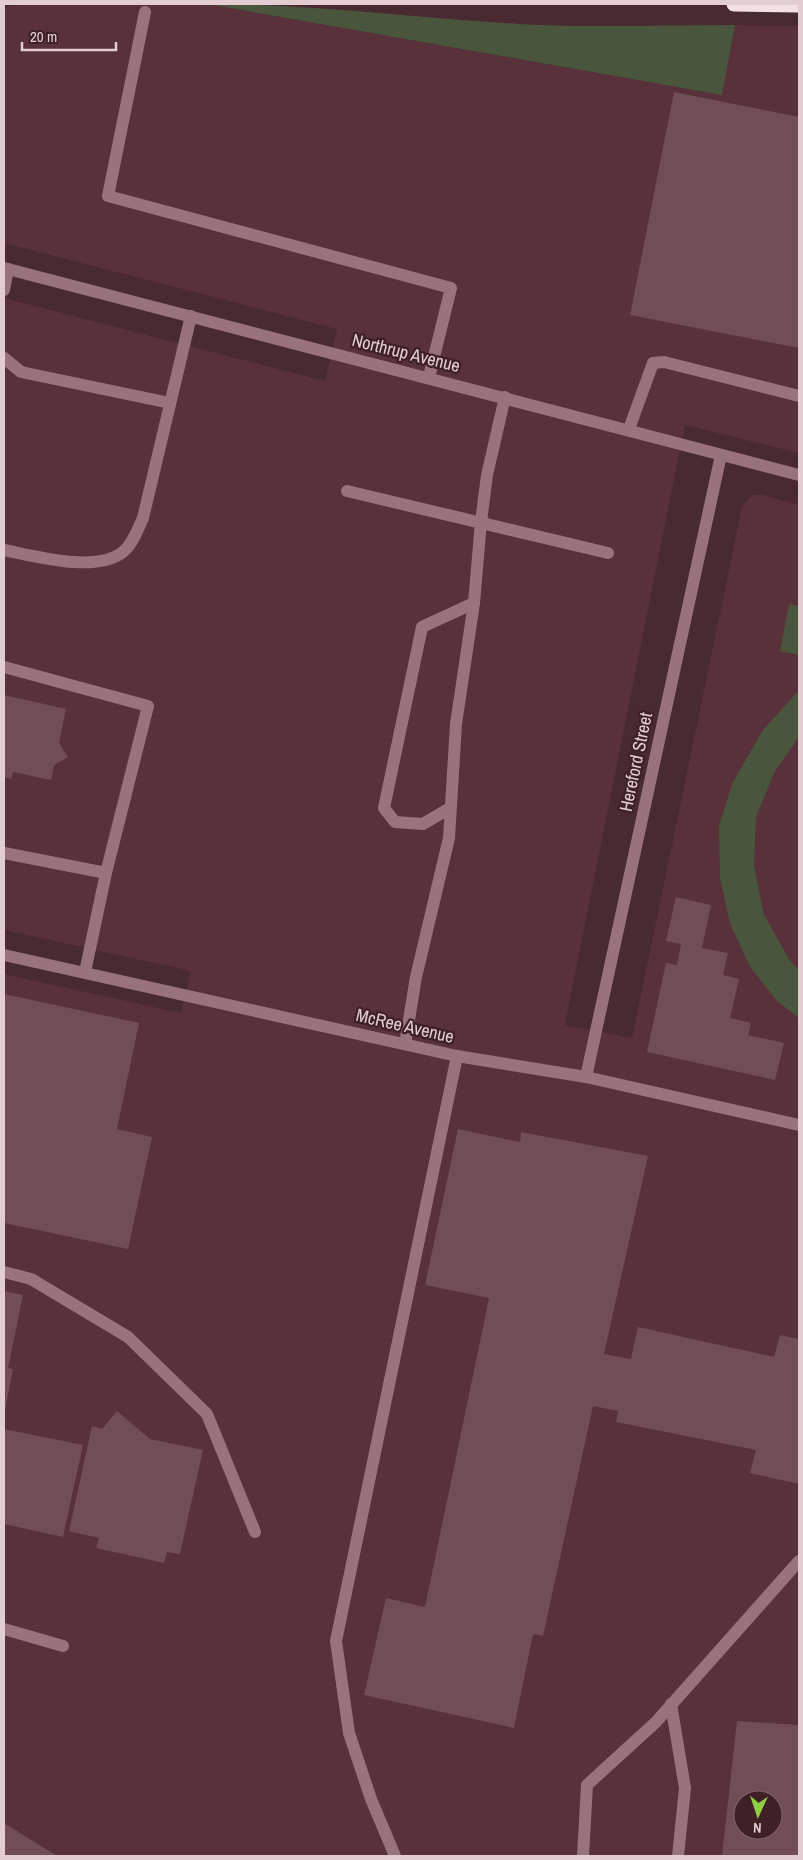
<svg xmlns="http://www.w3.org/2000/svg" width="803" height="1860" viewBox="0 0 803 1860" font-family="'Archivo Narrow',sans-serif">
<rect width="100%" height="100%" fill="#4a2a31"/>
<!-- built -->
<path fill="#58313a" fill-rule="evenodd" d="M29 4H208L722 95 735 25 799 26V453L685 425 565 1025 632 1038 742 507 751 495H763L799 505V1856H4V974L181 1013 191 971 4 930V298L325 381 337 329 4 243V7ZM743 1800H773V1830H743Z"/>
<!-- green -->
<g fill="#49563d">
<path d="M208 4C312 4 415 18 519 24 590 28 663 25 735 25L722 95Z"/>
<path d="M789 604 799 606V655L780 651Z"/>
<path d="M799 690V737L775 771 756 817 754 866 764 915 790 961 799 970V1018L777 1001 750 967 730 923 720 878 719 825 733 782 763 730Z"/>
</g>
<!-- building -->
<g fill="#714e55" fill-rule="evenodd">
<path d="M674 92 799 117V348L630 315Z"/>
<path d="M4 695 66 709 59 743 68 757 54 765 51 780 13 772 11 779 4 777Z"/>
<path d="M676 897 711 905 702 948 728 953 723 975 739 979 730 1018 751 1023 748 1035 784 1043 775 1080 647 1052 666 963 677 965 681 944 666 941Z"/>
<path d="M4 994 139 1023 117 1129 152 1137 128 1249 4 1223Z"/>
<path d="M458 1129 520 1142 521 1132 648 1156 604 1354 631 1359 638 1327 774 1357 780 1335 799 1339V1484L750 1473 756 1450 616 1422 618 1411 593 1406 543 1636 533 1634 514 1728 364 1695 386 1598 425 1607 489 1298 425 1285Z"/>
<path d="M4 1291 23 1295 8 1368 13 1369 5 1411Z"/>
<path d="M117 1411 150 1439 203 1450 180 1554 167 1552 164 1563 96 1548 99 1538 69 1531 92 1426 102 1429Z"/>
<path d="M4 1429 83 1445 63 1537 4 1524Z"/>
<path d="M737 1721 799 1725V1856H722ZM743 1800H773V1830H743Z"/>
<path d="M4 1823 57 1856H4Z"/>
</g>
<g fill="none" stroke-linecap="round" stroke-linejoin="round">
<!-- minor -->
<g stroke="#98737b" stroke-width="12">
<path d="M145 12 108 196 451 288 429 377"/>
<path d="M4 268 799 475"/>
<path d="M4 290 8 269"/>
<path d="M4 358 21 372 170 403"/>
<path d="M629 429 653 363 664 362 799 396"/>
<path d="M347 491 608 553"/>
<path d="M4 550C34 556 98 574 124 551 133 543 138 529 143 518L191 316"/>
<path d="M4 667 148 706 106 873 85 972"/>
<path d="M450 808 423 824 395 822 384 808 422 627 474 603"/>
<path d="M4 853 106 873"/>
<path d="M4 955 457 1056 586 1077 799 1125"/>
<path d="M405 1044 416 977 449 838 456 724 474 603 481 522 487 475 505 397"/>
<path d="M586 1077 721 455"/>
<path d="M4 1272 31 1279 128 1337 207 1414 255 1532"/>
<path d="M4 1629 63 1646"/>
<path d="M671 1704 685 1788 678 1856"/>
<path d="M395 1856 371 1799 349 1733 336 1641 457 1056"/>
<path d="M583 1856 587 1785 656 1722 799 1561"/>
</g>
<!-- highway -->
<path stroke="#f2e0e3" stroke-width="15" d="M734 4 799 5"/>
</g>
<g text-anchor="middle" stroke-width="4.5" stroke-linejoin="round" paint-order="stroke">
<!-- street labels -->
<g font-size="18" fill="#e3cdd1" stroke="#3f2027">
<text transform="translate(406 353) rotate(14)" y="6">Northrup Avenue</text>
<text transform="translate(636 762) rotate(-78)" y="6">Hereford Street</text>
<text transform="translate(405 1026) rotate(13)" y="6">McRee Avenue</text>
</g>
</g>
<!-- border -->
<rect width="803" height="1860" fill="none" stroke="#e3cdd1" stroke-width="10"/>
<!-- north arrow -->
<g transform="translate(758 1815) rotate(183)"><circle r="24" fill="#3f2027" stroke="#81656b"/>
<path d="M0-4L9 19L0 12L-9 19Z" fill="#8fcd41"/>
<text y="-8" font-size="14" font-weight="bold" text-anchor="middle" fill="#e3cdd1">N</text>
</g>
<!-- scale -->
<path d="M22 42v8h94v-8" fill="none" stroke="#e3cdd1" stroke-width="2.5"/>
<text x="30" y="42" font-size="15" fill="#e3cdd1" stroke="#3f2027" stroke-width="4" paint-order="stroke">20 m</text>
</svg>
